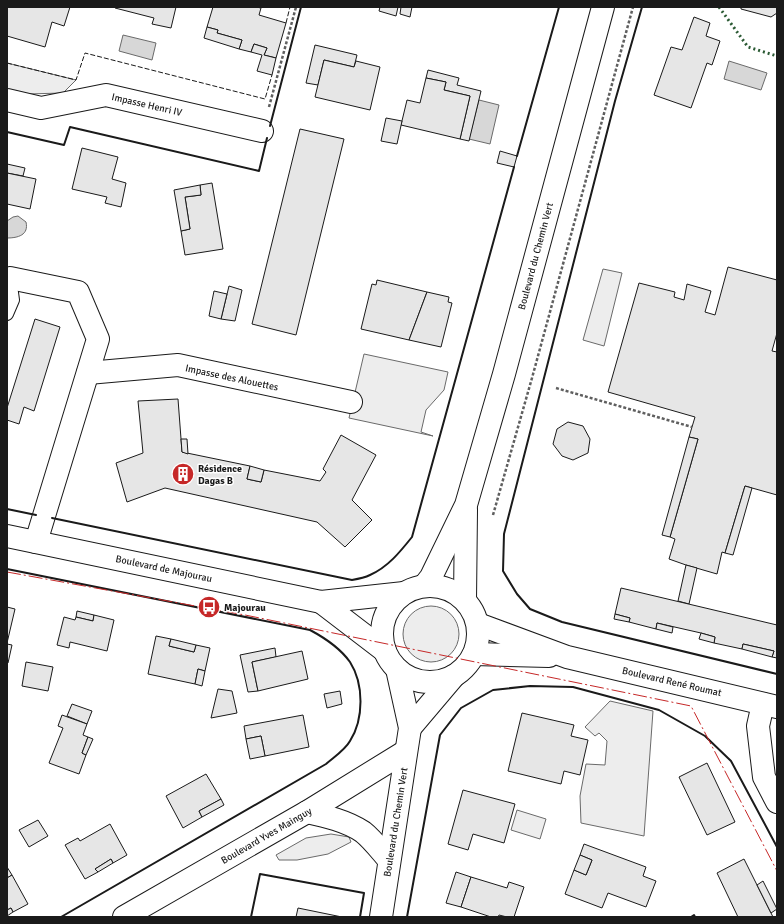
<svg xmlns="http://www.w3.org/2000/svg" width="784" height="924" viewBox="0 0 784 924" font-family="Signika,sans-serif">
<rect width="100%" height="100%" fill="#fff"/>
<!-- built -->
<g fill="#ededed" stroke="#6a6a6a">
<path d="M7 63 76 80 63 93 26 94 7 91Z"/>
<path d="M603 269 622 273 604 346 583 340Z"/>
<path d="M364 354 448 372 444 390 426 410 421 432 433 436 349 418Z"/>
<circle cx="431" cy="634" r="28"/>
<path d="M610 701 653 711 644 836 581 823 580 796 586 764 605 765 607 741 599 733 595 736 585 727Z"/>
<path d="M517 810 546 819 540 839 511 830Z"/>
<path d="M331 834 349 837 351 842 328 854 297 860H279L276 855 306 838Z"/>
</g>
<!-- water -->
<g fill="#d7d7d7" stroke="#6a6a6a">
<path d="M123 35 156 43 152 60 119 51Z"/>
<path d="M729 61 767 73 761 90 724 79Z"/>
<path d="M479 100 499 105 490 144 469 139Z"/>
<path d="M18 216 26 222C29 235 18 238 7 238V221L13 217Z"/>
</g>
<!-- building -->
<g fill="#e6e6e6" stroke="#1a1a1a">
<path d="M7 7H70L64 26 52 22 45 47 7 36Z"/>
<path d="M116 7H176L171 28 152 24 154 18 115 8Z"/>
<path d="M213 7H256L261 8 259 15 286 23 276 58 264 55 267 48 254 44 251 52 239 49 242 40 217 33 218 30 207 27Z"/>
<path d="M380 7H398L396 16 379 11Z"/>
<path d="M401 7H412L410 17 400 14Z"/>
<path d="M741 7H777V13L771 17 741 9Z"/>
<path d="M694 17 710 23 706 36 720 41 712 65 707 63 691 108 654 95 671 47 682 50Z"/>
<path d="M207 27 218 30 217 33 242 40 239 49 204 38Z"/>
<path d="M254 44 267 48 264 55 276 58 272 75 257 71 262 55 251 52Z"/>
<path d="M315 45 357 55 354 67 324 60 318 85 306 83Z"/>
<path d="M324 60 354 67 356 61 380 67 370 110 315 97Z"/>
<path d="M428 70 459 78 457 85 481 91 469 141 460 139 470 96 444 90 446 82 426 78Z"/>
<path d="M426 78 446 82 444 90 470 96 460 139 401 125 407 100 420 103Z"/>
<path d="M386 118 402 121 397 144 381 141Z"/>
<path d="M300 129 344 139 296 335 252 324Z"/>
<path d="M82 148 118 157 112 179 126 183 121 207 105 203 107 197 72 189Z"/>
<path d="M500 151 517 156 514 167 497 163Z"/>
<path d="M7 164 25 168 23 176 7 173Z"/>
<path d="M7 173 36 179 30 209 7 204Z"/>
<path d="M212 183 223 249 185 255 181 231 190 229 185 197 201 195 200 185Z"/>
<path d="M200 185 201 195 185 197 190 229 181 231 174 190Z"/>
<path d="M728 267 777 280V333L772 351 777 352V495L745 486 725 553 722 552 717 574 686 565 669 559 675 539 670 537 698 439 689 437 695 417 608 392 639 283 675 292 674 297 684 300 687 284 711 291 705 312 715 315Z"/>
<path d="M377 280 427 292 409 340 361 329 372 284 376 285Z"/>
<path d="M229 286 242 290 235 321 221 319Z"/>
<path d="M214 291 227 294 221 319 209 316Z"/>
<path d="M427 292 449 297 448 302 452 303 441 347 409 340Z"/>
<path d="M35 319 60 327 34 411 24 407 19 424 7 420V408Z"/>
<path d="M178 399 182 452 250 466 247 479 261 482 264 470 320 481 326 472 323 469 341 435 376 455 352 500 372 520 345 547 317 522 165 488 127 502 116 463 143 453 138 401Z"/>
<path d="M568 422 583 426 590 439 588 453 573 460 562 456 553 444 557 429Z"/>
<path d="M689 437 698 439 670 537 662 535Z"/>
<path d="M181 439H187L188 454 182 452Z"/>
<path d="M250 466 264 470 261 482 247 479Z"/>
<path d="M745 486 752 488 733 555 725 553Z"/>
<path d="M686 565 697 568 689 604 678 601Z"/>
<path d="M621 588 777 625V658L772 657 774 651 743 644 742 649 714 643 715 637 701 633 657 623 656 629 629 622 630 618 615 614Z"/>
<path d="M7 607 15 609 7 643Z"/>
<path d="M77 611 94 615 93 621 76 617Z"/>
<path d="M615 614 630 618 629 622 614 619Z"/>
<path d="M94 615 114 620 107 651 70 642 69 648 57 645 64 617 75 620 76 617 93 621Z"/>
<path d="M657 623 673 627 672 633 656 629Z"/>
<path d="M701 633 715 637 714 643 699 639Z"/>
<path d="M156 636 171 639 169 646 194 652 196 645 210 648 205 671 198 669 195 684 148 674Z"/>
<path d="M171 639 196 645 194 652 169 646Z"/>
<path d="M7 644 12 645 8 663H7Z"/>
<path d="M743 644 774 651 772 657 742 649Z"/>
<path d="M275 648 276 657 252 662 258 691 248 692 240 655Z"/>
<path d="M302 651 308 679 258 691 252 662Z"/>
<path d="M26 662 53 667 48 691 22 686Z"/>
<path d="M198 669 205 671 202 686 195 684Z"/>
<path d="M218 689 232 691 237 713 211 718Z"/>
<path d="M340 691 342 704 327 708 324 694Z"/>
<path d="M72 704 92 711 87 724 67 716Z"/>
<path d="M522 713 574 725 571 736 588 740 580 775 564 771 561 784 508 771Z"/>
<path d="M62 715 87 724 83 735 88 737 82 753 86 755 79 774 49 763 63 728 58 726Z"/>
<path d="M303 715 309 747 265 756 261 736 246 739 244 726Z"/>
<path d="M261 736 265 756 250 759 246 739Z"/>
<path d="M88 737 93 739 86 755 82 753Z"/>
<path d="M707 763 735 822 707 835 679 777Z"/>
<path d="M206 774 221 799 199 811 202 817 183 828 166 796Z"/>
<path d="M463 790 515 804 504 843 473 834 468 850 448 844Z"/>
<path d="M221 799 224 805 202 817 199 811Z"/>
<path d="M38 820 48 836 29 847 19 830Z"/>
<path d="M110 824 127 855 113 863 111 859 95 869 98 872 85 879 65 845 78 838 80 841Z"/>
<path d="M584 844 646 867 643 876 656 881 646 907 608 893 602 908 565 894 574 870 586 875 592 860 580 855Z"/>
<path d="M580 855 592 860 586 875 574 870Z"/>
<path d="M111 859 113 863 98 872 95 869Z"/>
<path d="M744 859 773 917H738L717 873Z"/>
<path d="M7 867 12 875 7 878Z"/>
<path d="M456 872 471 877 461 907 446 903Z"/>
<path d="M12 875 28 904 13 912 11 908 7 910V878Z"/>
<path d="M471 877 507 888 509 882 524 887 514 917H507L499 915 498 917H491L461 907Z"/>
<path d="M763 881 777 909 771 913 757 885Z"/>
<path d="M11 908 13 912 7 916V910Z"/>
<path d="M298 908 342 917H296Z"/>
</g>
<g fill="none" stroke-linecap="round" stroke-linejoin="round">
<!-- service casing -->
<g stroke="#1a1a1a" stroke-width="14">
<path id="service" d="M7 278H10L13 300 7 314"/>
</g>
<!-- minor casing -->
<g stroke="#1a1a1a" stroke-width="24">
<g id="minor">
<path d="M7 100 41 108 106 95 262 131"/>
<path d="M10 278 78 292 98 339 36 542"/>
<path d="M88 373 178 365 351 402"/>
<path d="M763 704 758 726 764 777 777 802"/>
</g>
</g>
<!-- tertiary casing -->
<g stroke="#1a1a1a" stroke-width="24">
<g id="tertiary">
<path d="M7 536 321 602 404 593"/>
<circle cx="430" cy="634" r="48"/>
<path d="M424 586 431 577 466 505 504 374 603 7"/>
<path d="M465 600 466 510"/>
<path d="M321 602 385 651"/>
<path d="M478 624 567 657 777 707"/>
<path d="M474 654 549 656"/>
<path d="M410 728 454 676"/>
<path d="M307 812C325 816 347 821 363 832 372 839 381 851 389 860"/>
<path d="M124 917 307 812 406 751"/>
<path d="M381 917 410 728 397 669"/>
</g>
</g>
<!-- path -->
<g stroke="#5f5f5f" stroke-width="2.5" stroke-dasharray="3 2" stroke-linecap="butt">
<path d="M269 107 296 7"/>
<path d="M556 388 692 427"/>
<path d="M493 515 532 378 633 7"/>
</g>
<!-- service -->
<use href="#service" stroke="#fff" stroke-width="12"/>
<!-- minor -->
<use href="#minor" stroke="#fff" stroke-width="22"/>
<!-- tertiary -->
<use href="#tertiary" stroke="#fff" stroke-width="22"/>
<!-- hedge -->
<path stroke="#2b5a34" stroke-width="3" stroke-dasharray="2 3" stroke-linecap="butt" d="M719 7 748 47 777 56"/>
<!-- fence -->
<g stroke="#1a1a1a" stroke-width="1" stroke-dasharray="5 2" stroke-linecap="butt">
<path d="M286 23 290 7"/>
<path d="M7 63 76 80 85 53 265 99 272 75"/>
</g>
<!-- wall -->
<g stroke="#1a1a1a" stroke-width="2">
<path d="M642 7 615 101 504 534 503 571 517 594 530 609 562 622 777 674"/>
<path d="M270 126 301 7"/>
<path d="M7 132 64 145 70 127 259 171 267 138"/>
<path d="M517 156 559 7"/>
<path d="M7 509 36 515"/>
<path d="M52 518 352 580C358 579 364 578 370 575 388 567 400 552 412 537L514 167"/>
<path d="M7 569 310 630C325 638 340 648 350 662 364 684 364 719 350 741 345 750 334 757 326 764L61 917"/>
<path d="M251 917 260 874 364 893 360 917"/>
<path d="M407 917 440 735 461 708 493 690 530 686 573 687 659 710 705 736 731 761 777 847"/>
<path d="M691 917 694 915 695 917"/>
</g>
<!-- power -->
<path stroke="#c62828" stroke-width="1" stroke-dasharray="14 3 2 3" stroke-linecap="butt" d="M7 572 245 615 691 706 777 871"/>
</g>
<!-- icons -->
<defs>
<g id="building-disc" transform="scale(1.15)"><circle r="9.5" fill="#c62828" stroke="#fff"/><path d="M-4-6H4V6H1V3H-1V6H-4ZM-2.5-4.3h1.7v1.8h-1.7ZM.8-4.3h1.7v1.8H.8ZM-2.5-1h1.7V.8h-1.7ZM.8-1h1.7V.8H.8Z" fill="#fff"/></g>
<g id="bus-disc" transform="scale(1.15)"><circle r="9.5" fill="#c62828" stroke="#fff"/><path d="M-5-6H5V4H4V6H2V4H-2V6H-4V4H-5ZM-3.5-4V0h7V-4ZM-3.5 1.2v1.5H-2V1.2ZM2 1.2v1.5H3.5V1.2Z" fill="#fff"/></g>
</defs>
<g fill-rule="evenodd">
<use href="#building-disc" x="183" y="474"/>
<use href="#bus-disc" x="209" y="607"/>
</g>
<g text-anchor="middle" stroke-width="3" stroke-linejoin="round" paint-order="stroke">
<!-- street labels -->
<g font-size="10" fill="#1a1a1a" stroke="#fff">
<text transform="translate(147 104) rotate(13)" y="4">Impasse Henri IV</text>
<text transform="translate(535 256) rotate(-75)" y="4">Boulevard du Chemin Vert</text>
<text transform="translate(232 377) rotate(12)" y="4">Impasse des Alouettes</text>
<text transform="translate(164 568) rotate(12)" y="4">Boulevard de Majourau</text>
<text transform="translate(672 681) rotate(13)" y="4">Boulevard René Roumat</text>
<text transform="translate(395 822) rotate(-81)" y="4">Boulevard du Chemin Vert</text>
<text transform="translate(266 835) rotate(-30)" y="4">Boulevard Yves Mainguy</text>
</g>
<!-- poi labels -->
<g font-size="10" font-weight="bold" fill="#1a1a1a" stroke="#fff" text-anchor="start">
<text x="198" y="472">Résidence<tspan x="198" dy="12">Dagas B</tspan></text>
<text x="224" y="611">Majourau</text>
</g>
</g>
<!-- border -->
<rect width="784" height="924" fill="none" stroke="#1a1a1a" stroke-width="16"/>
</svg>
